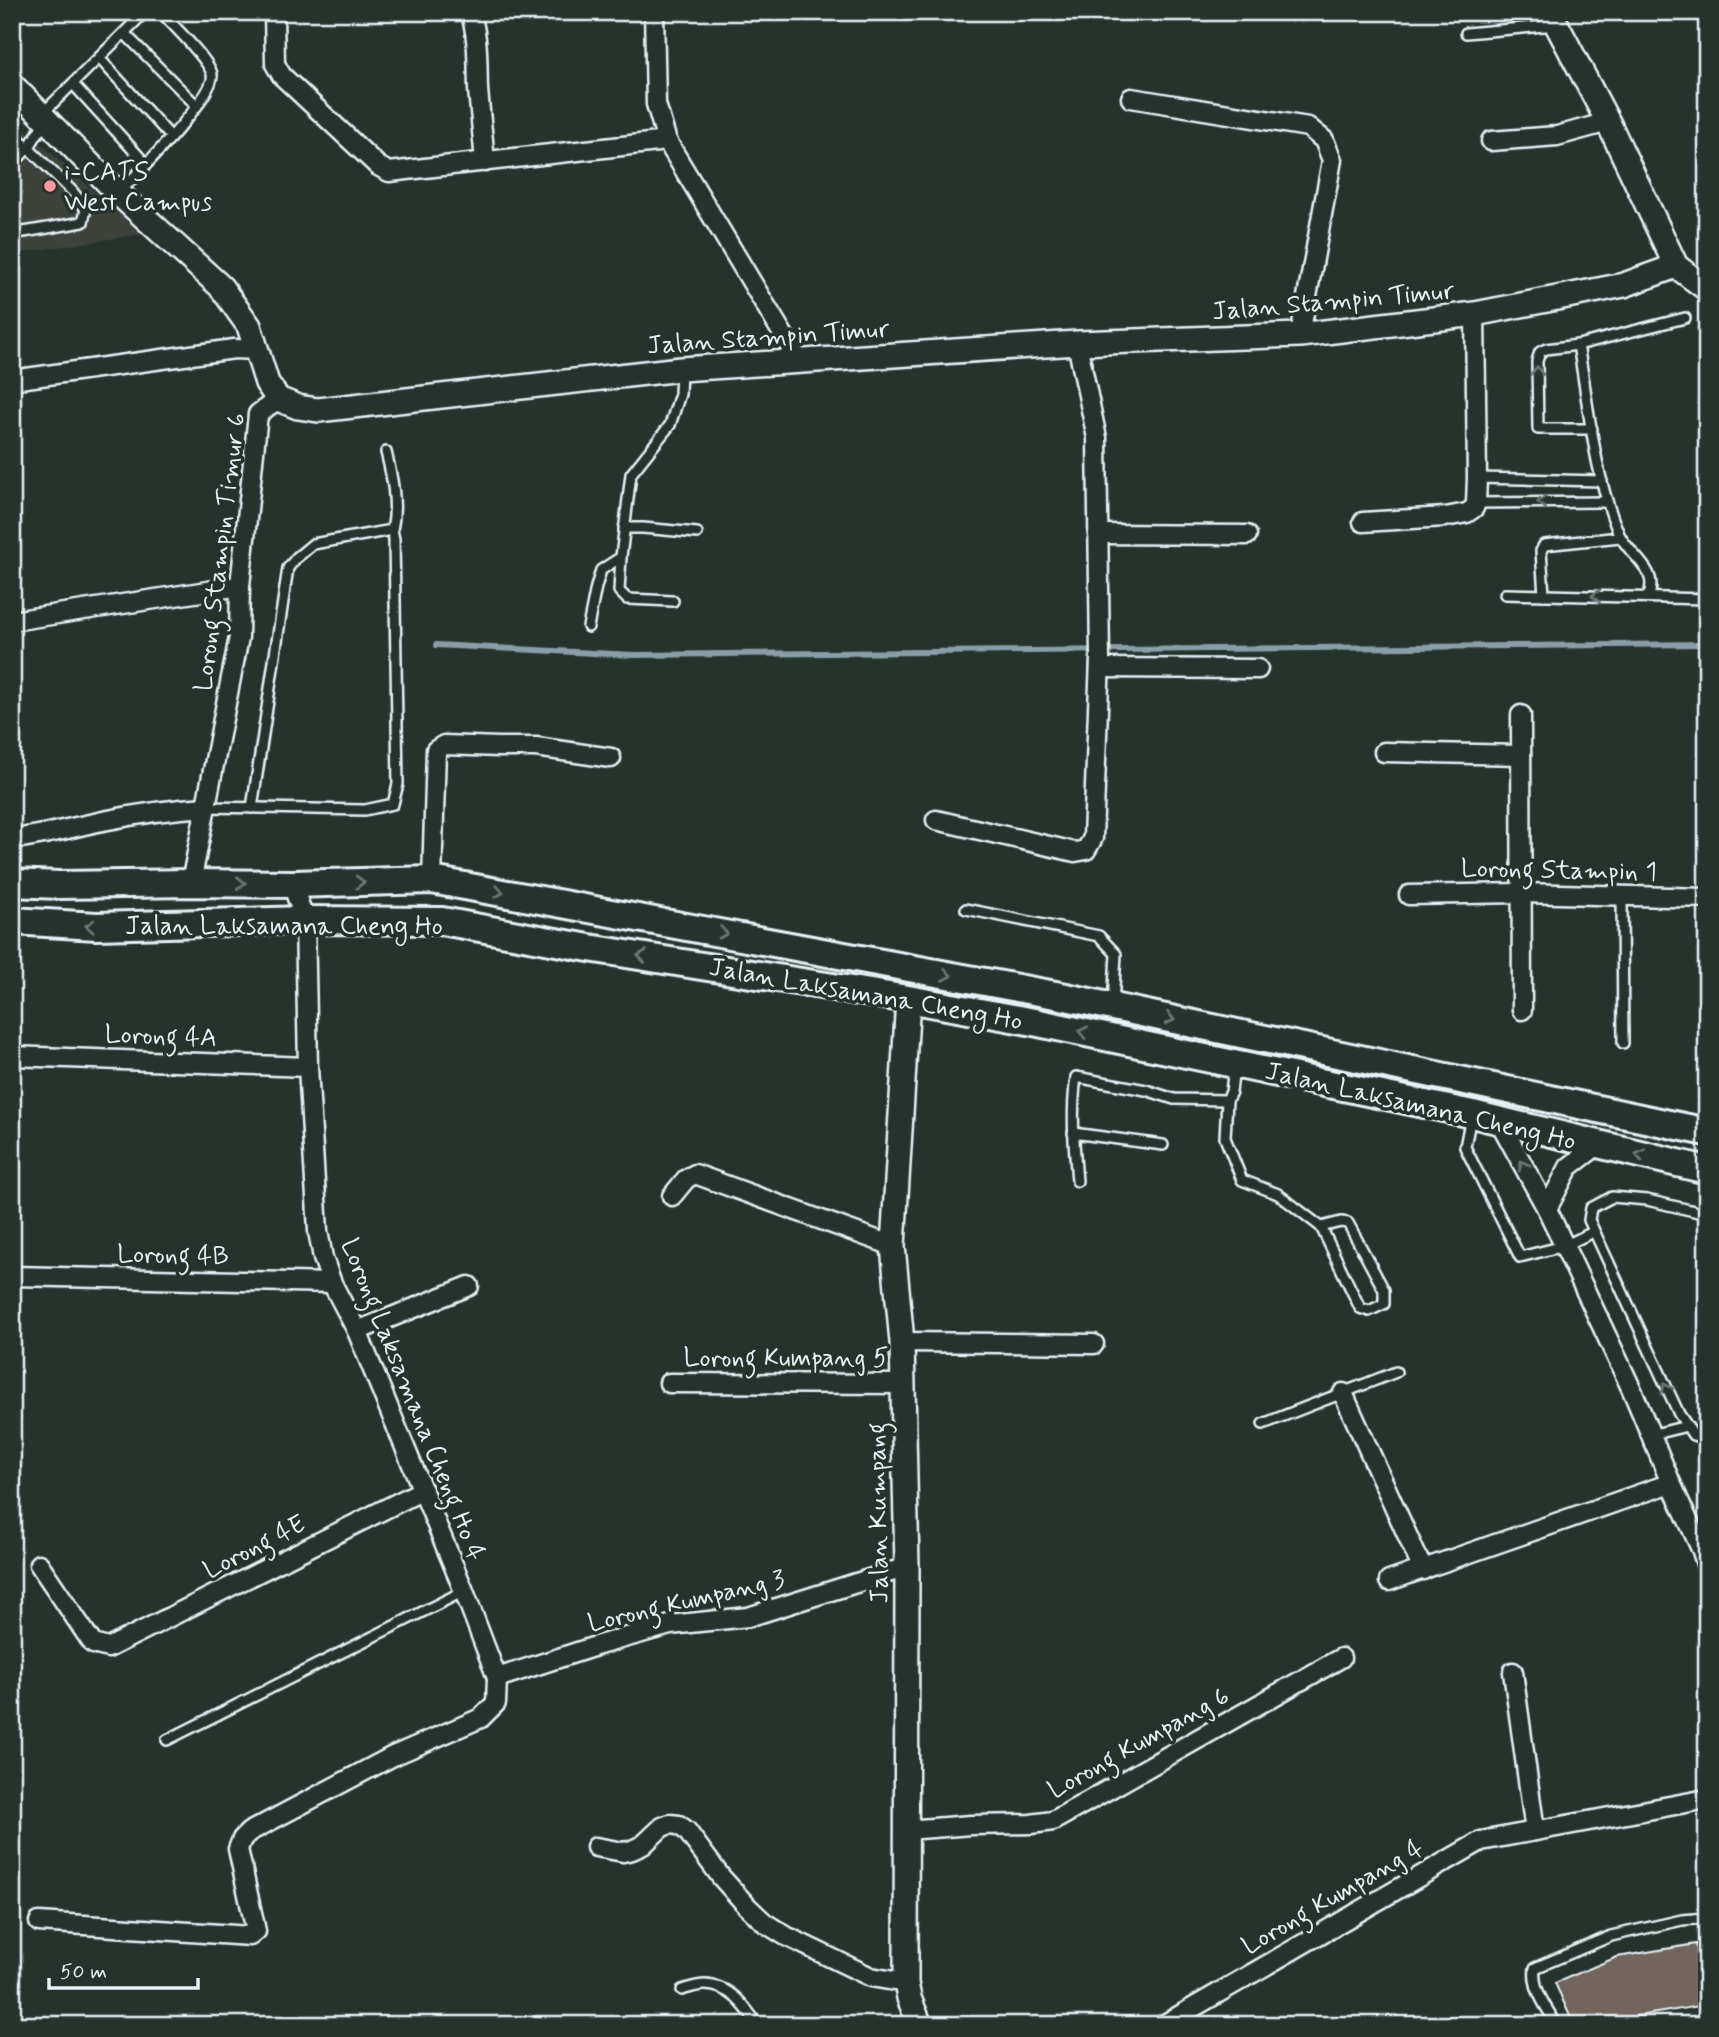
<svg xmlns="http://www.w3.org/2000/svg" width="1719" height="2037" viewBox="0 0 1719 2037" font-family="Mynerve,sans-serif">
<rect width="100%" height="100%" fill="#26332d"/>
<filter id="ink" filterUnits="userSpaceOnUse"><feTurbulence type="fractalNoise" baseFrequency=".0143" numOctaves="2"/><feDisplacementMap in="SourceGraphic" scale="14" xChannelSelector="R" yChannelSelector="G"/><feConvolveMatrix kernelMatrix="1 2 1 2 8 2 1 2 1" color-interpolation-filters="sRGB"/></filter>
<g filter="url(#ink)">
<!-- built -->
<path fill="#3c423b" d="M12 116 34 138 142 234 12 254Z"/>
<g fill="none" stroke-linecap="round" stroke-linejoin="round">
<!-- stream -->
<path stroke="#8a9ea7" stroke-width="6" d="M436 645 633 655 1707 644"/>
</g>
<!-- building -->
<path fill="#71655b" stroke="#e8f1f8" stroke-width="2" d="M1696 1944 1706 2005 1638 2016 1619 2025H1574L1555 1983 1617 1957Z"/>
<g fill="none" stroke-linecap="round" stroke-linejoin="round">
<!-- service casing -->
<g stroke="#e8f1f8" stroke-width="14">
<g id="service">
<path d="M1466 33 1556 25"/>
<path d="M125 34 197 106"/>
<path d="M99 58 171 137"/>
<path d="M73 84 146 164"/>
<path d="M42 114 145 12"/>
<path d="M12 132 73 192 86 209 83 222 12 234"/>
<path d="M12 165 29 147 46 120"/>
<path d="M120 192C136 175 217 94 212 74 209 60 172 24 161 12"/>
<path d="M1578 345C1589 407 1594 476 1619 534 1629 556 1661 570 1648 597"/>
<path d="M1592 429H1538L1537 361 1540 352 1546 349 1578 345 1685 318"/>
<path d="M1477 478 1602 481"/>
<path d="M1476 503 1607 502"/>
<path d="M624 528H643L697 533"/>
<path d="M621 557 619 591 627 599 673 601"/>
<path d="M1505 594 1707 599"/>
<path d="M1544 595 1541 551 1544 545 1620 537"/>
<path d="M588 627 596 587 601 570 621 557 631 474 670 425 680 394 681 371"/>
<path d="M206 807 365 810 393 804 398 784 394 539 392 530"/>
<path d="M252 808 288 568 296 558 313 544 392 530C398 504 392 476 386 452"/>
<path d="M1622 897 1623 1043"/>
<path d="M966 909 1099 936 1116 954 1113 1005"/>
<path d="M1227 1100 1225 1138 1242 1180 1278 1194 1321 1227 1360 1308 1369 1311 1384 1304V1290L1348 1223 1341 1222 1321 1227"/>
<path d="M1471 1116 1465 1147 1520 1257 1564 1246 1593 1232"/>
<path d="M1073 1133 1163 1145"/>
<path d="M1077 1181C1074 1146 1071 1112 1076 1077L1146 1090 1174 1099 1227 1100 1231 1092 1234 1066"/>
<path d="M1707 1214 1647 1200 1612 1197 1591 1208 1589 1220 1679 1414 1693 1435 1707 1439"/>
<path d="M1263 1424 1396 1372"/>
<path d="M1650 1435 1687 1426"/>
<path d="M167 1740 464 1591"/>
<path d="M682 1990C689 1988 697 1985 705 1985 730 1985 745 2006 758 2025"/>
<path d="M12 2024 31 2025"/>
<path d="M1557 2025C1546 2007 1532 1989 1535 1968L1611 1936 1682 1920 1707 1918"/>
</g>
</g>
<!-- minor casing -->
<g stroke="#e8f1f8" stroke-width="23">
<g id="minor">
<path d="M274 12 275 64 282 76 378 166 389 172 667 141"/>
<path d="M470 12C479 37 477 64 478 89 480 114 483 138 485 162"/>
<path d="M654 12 656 104 667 141 799 361"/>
<path d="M1131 98 1308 127 1324 140 1332 160 1300 335"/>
<path d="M1491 141 1557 136 1608 122"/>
<path d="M12 380 234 349 257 350"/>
<path d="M1363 522 1445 517 1467 513 1474 508 1476 503 1477 478 1475 314"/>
<path d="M1098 534 1247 535"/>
<path d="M12 621 240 586"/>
<path d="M1100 668 1258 669"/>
<path d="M1521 715 1522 1010"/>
<path d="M1384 752 1521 755"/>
<path d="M936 820 1075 852 1086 850 1093 838 1100 658 1097 438 1077 343"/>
<path d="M12 839C43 836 73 827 103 821 137 814 171 809 206 807"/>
<path d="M432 880 436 750 444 745 499 747H536L611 758"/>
<path d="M191 883 239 637 240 586 258 414 278 399"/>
<path d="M1409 895 1522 893 1707 898"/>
<path d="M12 1056 308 1067"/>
<path d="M1499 1121 1547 1209 1632 1390 1671 1483"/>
<path d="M672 1196 686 1179 695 1174 893 1246"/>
<path d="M1547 1209 1569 1167 1598 1145"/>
<path d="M12 1276 332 1283"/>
<path d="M357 1331 469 1286"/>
<path d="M902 1342 1094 1344"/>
<path d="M669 1383 903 1384"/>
<path d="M1343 1393 1423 1570"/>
<path d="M39 1564 93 1644 108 1648 423 1490"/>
<path d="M1389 1581 1671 1483 1702 1551 1707 1567"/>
<path d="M1513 1672 1535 1831"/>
<path d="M497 1678 599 1645 670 1625 748 1617 907 1567"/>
<path d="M906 1830 971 1825 1031 1824 1053 1821 1341 1658"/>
<path d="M596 1847 623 1852 632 1850 643 1845 662 1827 670 1824 679 1825 687 1831 721 1877 748 1907 765 1923 786 1936 871 1977 906 1983"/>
<path d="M39 1922 250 1936 256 1931 238 1849 242 1839 249 1832 393 1756 481 1718 496 1703 497 1678 464 1591 357 1331 332 1283 323 1258 318 1231 308 1067 305 920 292 884"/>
<path d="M1163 2025 1481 1841 1707 1799"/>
</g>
</g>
<!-- tertiary casing -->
<g stroke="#e8f1f8" stroke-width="28">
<g id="tertiary">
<path d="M1550 12 1608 122 1676 266 1707 289"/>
<path d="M12 85 119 194 221 287 249 326 267 383 278 399 298 407 318 410 681 369 1077 343 1300 335 1475 314 1624 285 1676 266"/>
<path d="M908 999 893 1246 902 1342 907 1567 906 1983 909 1998 920 2025"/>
</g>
</g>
<!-- secondary casing -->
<g stroke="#e8f1f8" stroke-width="32">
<g id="secondary">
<path d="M12 883 59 885 191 883 292 884 432 880 1061 996 1707 1132"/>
<path d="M12 921 97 926 305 920 442 921 589 948 908 999 1034 1022 1472 1114 1707 1170"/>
</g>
</g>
<!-- service -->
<use href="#service" stroke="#26332d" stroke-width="9"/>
<!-- minor -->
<use href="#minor" stroke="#26332d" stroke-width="18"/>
<!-- tertiary -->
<use href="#tertiary" stroke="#26332d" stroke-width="23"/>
<!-- secondary -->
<use href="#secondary" stroke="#26332d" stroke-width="26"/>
</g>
<!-- one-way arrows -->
<defs><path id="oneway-chevron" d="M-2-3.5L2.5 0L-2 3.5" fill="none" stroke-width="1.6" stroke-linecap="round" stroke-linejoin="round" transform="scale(1.75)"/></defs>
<g stroke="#6a7674">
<use href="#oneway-chevron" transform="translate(1537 371) rotate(-88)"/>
<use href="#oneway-chevron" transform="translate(1542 502) rotate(180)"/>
<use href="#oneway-chevron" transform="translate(1596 596) rotate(-179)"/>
<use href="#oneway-chevron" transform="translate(360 882) rotate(-2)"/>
<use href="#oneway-chevron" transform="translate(241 883) rotate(1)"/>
<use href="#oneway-chevron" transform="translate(499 892) rotate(10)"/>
<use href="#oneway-chevron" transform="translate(90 926) rotate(-177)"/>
<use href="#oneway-chevron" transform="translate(723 933) rotate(10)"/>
<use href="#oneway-chevron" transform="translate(642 956) rotate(-171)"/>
<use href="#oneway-chevron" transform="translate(947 975) rotate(10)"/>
<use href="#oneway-chevron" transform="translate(1170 1019) rotate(12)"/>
<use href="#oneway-chevron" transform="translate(1083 1032) rotate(-168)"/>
<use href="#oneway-chevron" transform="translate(1640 1155) rotate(-167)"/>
<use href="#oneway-chevron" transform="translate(1523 1165) rotate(-118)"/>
<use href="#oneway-chevron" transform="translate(1666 1388) rotate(-115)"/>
</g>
</g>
<!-- markers -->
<circle fill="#ff9aa2" stroke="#26332d" stroke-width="2.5" cx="50" cy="186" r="7"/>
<g text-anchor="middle" stroke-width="7" stroke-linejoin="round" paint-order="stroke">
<!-- poi labels -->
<g font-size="26" fill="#e8f1f8" stroke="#26332d" text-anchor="start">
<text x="64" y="180">i-CATS<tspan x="64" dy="30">West Campus</tspan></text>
</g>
<!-- street labels -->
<g font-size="26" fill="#e8f1f8" stroke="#26332d">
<text transform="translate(1333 300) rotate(-5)" y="9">Jalan Stampin Timur</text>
<text transform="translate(768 336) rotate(-4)" y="9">Jalan Stampin Timur</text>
<text transform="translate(219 552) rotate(-83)" y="9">Lorong Stampin Timur 6</text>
<text transform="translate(1559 869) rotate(1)" y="9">Lorong Stampin 1</text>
<text x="284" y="934">Jalan Laksamana Cheng Ho</text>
<text transform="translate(866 993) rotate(10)" y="9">Jalan Laksamana Cheng Ho</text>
<text transform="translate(161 1035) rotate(2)" y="9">Lorong 4A</text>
<text transform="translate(1421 1105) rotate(13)" y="9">Jalan Laksamana Cheng Ho</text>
<text transform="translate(173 1254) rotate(1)" y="9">Lorong 4B</text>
<text x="786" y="1366">Lorong Kumpang 5</text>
<text transform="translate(414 1399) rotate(68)" y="9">Lorong Laksamana Cheng Ho 4</text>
<text transform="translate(877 1513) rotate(-91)" y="9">Jalan Kumpang</text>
<text transform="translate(254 1546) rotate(-27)" y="9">Lorong 4E</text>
<text transform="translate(686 1600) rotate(-13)" y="9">Lorong Kumpang 3</text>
<text transform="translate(1138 1742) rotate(-29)" y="9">Lorong Kumpang 6</text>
<text transform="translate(1332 1896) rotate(-30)" y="9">Lorong Kumpang 4</text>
</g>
</g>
<!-- margin -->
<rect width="1719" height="2037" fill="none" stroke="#26332d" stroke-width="42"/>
<rect x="21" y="21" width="1677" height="1995" fill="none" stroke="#e8f1f8" stroke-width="2.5" filter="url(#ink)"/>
<!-- scale -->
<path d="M49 1978v10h149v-10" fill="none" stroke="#e8f1f8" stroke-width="3.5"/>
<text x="60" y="1978" font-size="21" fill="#e8f1f8" stroke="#26332d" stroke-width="5" paint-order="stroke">50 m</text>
</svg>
